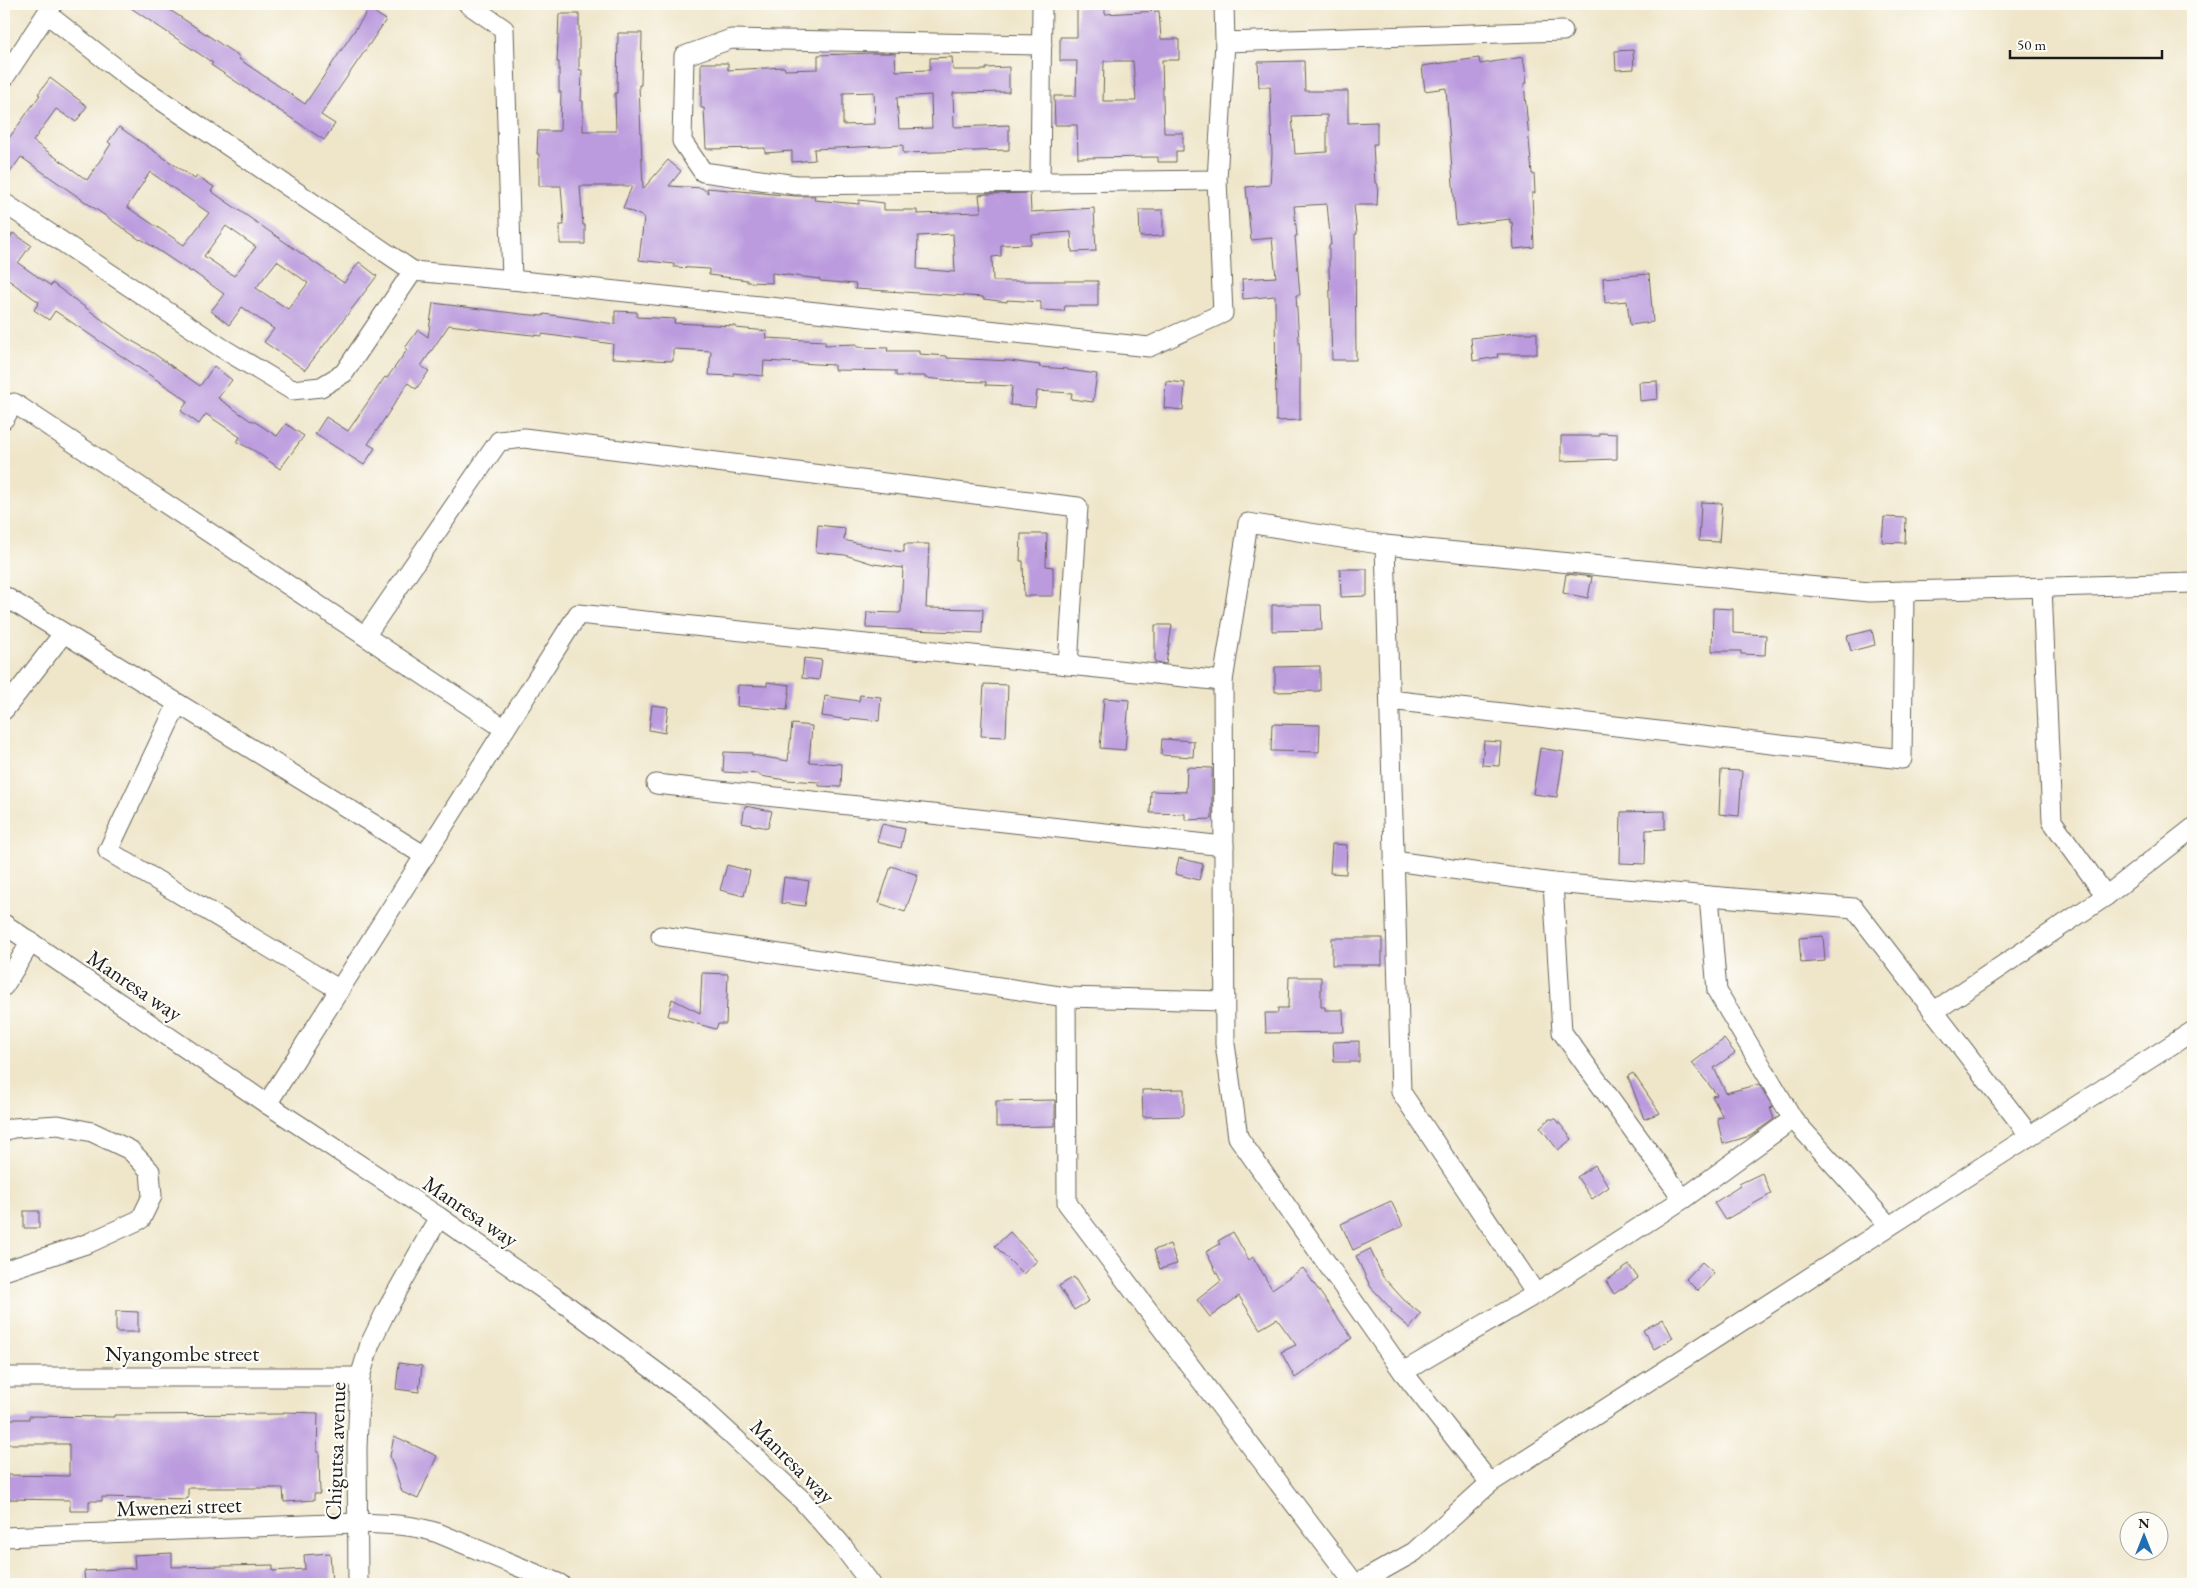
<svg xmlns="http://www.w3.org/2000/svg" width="2197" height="1588" viewBox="0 0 2197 1588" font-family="'EB Garamond',serif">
<rect width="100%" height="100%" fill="#fdfcf7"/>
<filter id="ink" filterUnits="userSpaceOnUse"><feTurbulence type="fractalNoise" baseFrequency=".02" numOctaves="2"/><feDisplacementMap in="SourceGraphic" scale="10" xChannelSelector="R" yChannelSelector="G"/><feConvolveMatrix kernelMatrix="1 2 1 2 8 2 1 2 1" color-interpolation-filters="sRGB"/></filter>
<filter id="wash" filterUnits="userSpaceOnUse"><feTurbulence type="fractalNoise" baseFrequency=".0096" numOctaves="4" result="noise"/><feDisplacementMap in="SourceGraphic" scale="20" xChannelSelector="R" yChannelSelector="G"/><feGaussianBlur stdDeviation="1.12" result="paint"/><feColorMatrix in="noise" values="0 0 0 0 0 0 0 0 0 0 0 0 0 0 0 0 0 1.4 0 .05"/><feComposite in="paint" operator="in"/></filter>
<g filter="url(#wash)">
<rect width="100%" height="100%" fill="#efe6ca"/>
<g id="blocks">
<!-- building -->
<g fill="#bb9bde" fill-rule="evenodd">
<path d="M125 4H161L240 57 239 59 305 104 369 9 386 20 321 115 335 124 324 140 211 65 213 63Z"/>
<path d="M1077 7H1105V14L1159 11 1161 39H1179V60H1162L1164 133H1183V151H1176V162H1158V157L1078 158 1077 125H1055L1054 96H1076L1077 61H1060V37H1077ZM1104 61H1133L1136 101H1103Z"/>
<path d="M559 14H579V70H582L581 101H583V131H616L615 93H617L618 33H642L641 85H639L643 189 668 160 681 171 669 186 702 188 708 193 707 188 795 196H815L814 200 859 204V200L884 203V210H917V214L981 212 979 195 988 194 1030 193 1031 212 1094 208 1096 251 1072 252 1071 232 1031 235V244L1001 245V256L992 257 993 281H1098V306H1065L1064 311 1041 310V302L1007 300V302L983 299V297L855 289 856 284 820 281V279L772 273V283L747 282V280L709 275V269L674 267V264L639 260 644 217 623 208 632 186H580L583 225H585V244H560V225H564L561 186H539V154H537L538 131H560L561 92H559V62H557ZM953 234 955 272 917 269 918 236Z"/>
<path d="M1633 50 1634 69 1616 70 1615 51Z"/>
<path d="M872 53H895L896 71 930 70V58L952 57 953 70H986V68L1009 67V92L953 93 954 127 1009 125V150L903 153V145L814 149 815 160 792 162V151L765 153V148L706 149 704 108H701V63H728V70L784 67 785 70 818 69V55ZM874 92 875 124 843 125V93ZM931 95 932 128 899 129 897 97Z"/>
<path d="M1523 57 1527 83H1524L1532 174H1534L1535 193H1532L1534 247 1514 249 1512 222 1510 223V219L1456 225 1446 88 1425 91 1422 66 1479 58 1480 64Z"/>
<path d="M1304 61 1305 91H1348V123L1377 122V144H1373L1375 183 1378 184 1377 205H1354L1357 234H1355L1356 360H1332L1329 267V245H1331L1327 204 1294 206 1297 236H1295L1300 295H1296L1300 356V420L1276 421 1275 296 1243 299 1242 279 1276 277 1272 238 1251 240 1246 187 1270 185 1272 154 1270 87H1259L1258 62ZM1327 115V152L1295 154 1292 116Z"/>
<path d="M50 78 87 106 76 122 56 109 33 141 87 180 111 144 108 142 119 127 195 179 197 176 214 187 211 191 344 283 359 262 377 276 305 370 264 342 274 329 242 307 229 325 211 311 224 294 192 271 191 272 141 239 140 240 21 157 4 181V145L40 95 38 94ZM150 172 209 213 184 245 127 207ZM226 226 256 247 234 276 204 256ZM277 261 308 283 288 309 256 288Z"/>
<path d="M1139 210H1163V236L1140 237Z"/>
<path d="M13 233 31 245 18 263 51 286 52 283 127 338 153 353 200 386 214 366 232 380 218 398 251 421 252 420 277 436 286 424 304 436 280 469 255 451 237 442 240 437 206 414 199 424 181 411 188 401 55 311 49 320 34 310 39 302 7 279 4 284V247Z"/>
<path d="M1649 274 1653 322 1630 325 1627 301 1605 303 1603 278Z"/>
<path d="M433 303 521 314 543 316 544 314 615 324V311L637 312V317L675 319 674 323 736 326V328L767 331 766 338 825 341V345L857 344V347L888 348 887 351H919V354L947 356V358L1010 361 1040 365 1039 367 1068 369V370L1097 374 1093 402 1071 399 1072 393 1037 391 1035 407 1010 405 1012 386 986 385V382L955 381 925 378V376H896V371L834 370V365L764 361 763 376 733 373V376L709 375 711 351 673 349V361L612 358 613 344 542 334V336L514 333 449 325 421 366 429 371 416 389 408 383 368 444 375 448 364 465 315 434 326 417 348 431 385 377 387 378 407 350 405 348 418 330 428 337Z"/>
<path d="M1517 333H1537V354H1497L1498 357 1473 361 1471 338Z"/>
<path d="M1166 381 1185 383 1183 410 1164 408Z"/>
<path d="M1657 381 1658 399 1640 401 1639 382Z"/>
<path d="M1600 433 1617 434V459L1561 461V436H1600Z"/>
<path d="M1701 502 1722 503 1719 542 1699 541Z"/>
<path d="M1884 517 1906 518 1905 543 1882 542Z"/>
<path d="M818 525 845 528 844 540 876 548 904 552V544H929L926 608 983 609 982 633 866 628 867 612 899 613 901 612 903 568 874 564 845 555 816 552Z"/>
<path d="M1021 534H1047L1046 566 1053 567V596H1024L1023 561H1020Z"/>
<path d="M1340 569H1367V596L1341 597Z"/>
<path d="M1566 574 1592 577 1588 598 1563 593Z"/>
<path d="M1272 605H1321L1322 630 1272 631Z"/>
<path d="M1713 608 1733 609V633L1766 635 1765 655 1741 654V651H1712Z"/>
<path d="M1155 625H1172L1166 664 1155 663Z"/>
<path d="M1872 630 1875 645 1851 651 1847 636Z"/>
<path d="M804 658 822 660 819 680 802 678Z"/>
<path d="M1320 666V691L1275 692V667Z"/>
<path d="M767 682 790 685 787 710 737 706 738 685 767 686Z"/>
<path d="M984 684 1008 685 1006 737 981 736Z"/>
<path d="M860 695 881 697 879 721 851 718 850 720 822 716 825 696 859 701Z"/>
<path d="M1104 698 1129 700 1125 750 1100 748Z"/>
<path d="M652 705 668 707 665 733 649 730Z"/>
<path d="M792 724 812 726 809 762 842 764 841 787 819 786V782L786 780 760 776V774L723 772 724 752 752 753V755L788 761Z"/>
<path d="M1272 724 1320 725 1319 752 1271 751Z"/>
<path d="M1162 739 1194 741 1193 757 1161 755Z"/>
<path d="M1484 741 1501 742 1499 766 1482 765Z"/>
<path d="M1540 748 1564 752 1557 797 1533 794Z"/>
<path d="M1187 767 1212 768V819L1185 820V814L1150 813 1151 791 1186 792Z"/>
<path d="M1721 770 1742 771 1739 816 1719 814Z"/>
<path d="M745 806 772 811 768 828 742 823Z"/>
<path d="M1665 811V829L1646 830 1645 864 1620 863 1621 812Z"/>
<path d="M882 824 905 829 901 848 877 842Z"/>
<path d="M1332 844 1347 845 1346 874 1330 873Z"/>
<path d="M1179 858 1203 864 1199 880 1175 874Z"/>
<path d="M727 865 750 871 744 896 720 890Z"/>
<path d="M891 866 918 875 905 912 879 903Z"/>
<path d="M784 877 809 881 805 906 781 903Z"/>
<path d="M1823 936 1825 961 1801 963 1799 938Z"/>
<rect x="1332" y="938" width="50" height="27"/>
<path d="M702 973 728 974 726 1024H718L716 1029 668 1016 672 999 700 1013Z"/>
<path d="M1289 977H1321V1007H1325V1010H1343L1344 1032 1266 1033 1265 1013H1278V1008H1288Z"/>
<path d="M1724 1039 1735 1053 1714 1068 1726 1093 1759 1084 1773 1107 1770 1108 1774 1119 1750 1136 1723 1144 1717 1118 1723 1117 1712 1096 1717 1095 1692 1063Z"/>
<path d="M1359 1041V1062H1334L1333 1042Z"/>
<path d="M1633 1073 1660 1113 1644 1119 1628 1076Z"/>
<path d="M1184 1089V1114L1182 1116 1143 1117 1142 1090Z"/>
<path d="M1055 1100V1126L996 1127V1101Z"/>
<path d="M1549 1119H1556L1572 1139 1558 1150 1540 1127Z"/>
<path d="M1595 1165 1609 1187 1592 1199 1577 1177Z"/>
<path d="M1762 1173 1771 1194 1725 1220 1714 1203 1740 1186 1739 1184Z"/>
<path d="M1391 1201 1403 1226 1353 1250 1341 1224Z"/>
<rect x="24" y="1211" width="15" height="17"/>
<path d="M1010 1232 1037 1261 1023 1274 995 1246Z"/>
<path d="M1233 1232 1249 1260 1253 1257 1272 1289 1303 1268 1352 1338 1295 1378 1281 1352 1296 1345 1277 1319 1260 1329 1239 1296 1210 1317 1197 1300 1221 1281 1206 1252 1220 1244 1218 1241Z"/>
<path d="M1170 1244 1177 1264 1160 1269 1154 1250Z"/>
<path d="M1370 1249 1383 1277 1404 1300 1421 1314 1410 1328 1391 1312 1392 1310 1370 1286 1356 1256Z"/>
<path d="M1702 1262 1714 1273 1698 1291 1686 1279Z"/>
<path d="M1629 1265 1638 1278 1614 1294 1606 1281Z"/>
<path d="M1074 1277 1089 1301 1074 1310 1059 1286Z"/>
<path d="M116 1311 138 1312V1332H116Z"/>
<path d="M1663 1319 1673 1338 1654 1349 1643 1330Z"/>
<path d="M399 1363 422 1366 419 1392 396 1389Z"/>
<path d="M283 1412 318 1413 317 1452H319L320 1494H314V1500L284 1502 283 1488H188V1499L102 1497V1501H89V1511H70V1500L7 1499V1475L69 1476V1444H7V1442H4V1419H29V1416L114 1417V1415L283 1414Z"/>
<path d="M394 1436 437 1456 418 1499 402 1492 390 1456Z"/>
<path d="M172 1553V1567L273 1565V1571L305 1569 304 1555 330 1553 332 1584H85L84 1571 135 1568 134 1555Z"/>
</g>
</g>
</g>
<g filter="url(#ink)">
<use href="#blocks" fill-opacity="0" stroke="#666359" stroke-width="1"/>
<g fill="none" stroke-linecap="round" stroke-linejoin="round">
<!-- minor casing -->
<g stroke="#666359" stroke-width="21">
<g id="minor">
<path d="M468 4 504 29 512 280"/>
<path d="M47 14 134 82 413 271 512 280 1149 347 1223 313 1217 180 1225 42 1224 4"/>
<path d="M1225 42 1563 31"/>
<path d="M1042 45 731 39 684 56 682 141 703 172 796 185 1217 180"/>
<path d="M4 78 53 4"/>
<path d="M1040 182 1042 4"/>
<path d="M4 203 222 348 292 390 321 387 344 373 413 271"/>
<path d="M4 419 14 403 505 729"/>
<path d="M1385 545 1401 1092 1536 1294"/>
<path d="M2042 588 2052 821 2106 896"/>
<path d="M4 596 425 856"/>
<path d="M365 636 499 441 524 438 1078 507 1068 665"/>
<path d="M1390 700 1902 759 1904 591"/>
<path d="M177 705 108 851 340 990"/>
<path d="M4 710 63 634"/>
<path d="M656 784 1224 846"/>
<path d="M1394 861 1553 883 1854 908 2030 1136"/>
<path d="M1553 883 1562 1032 1683 1199"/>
<path d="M1709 896 1717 991 1793 1119 1889 1226"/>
<path d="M4 924 267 1104 439 1217 569 1307 690 1397 802 1500 840 1543 871 1584"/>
<path d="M661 936 1066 997 1224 1001"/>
<path d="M4 986 31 942"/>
<path d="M1066 997 1067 1203 1355 1584"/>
<path d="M1933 1012 2106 896 2193 828"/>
<path d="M267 1104 578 614 1223 681"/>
<path d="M4 1131 13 1128 58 1125 92 1132 130 1150 150 1171 152 1196 141 1219 89 1243 4 1271"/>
<path d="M1403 1372 1536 1294 1683 1199 1793 1119"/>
<path d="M4 1377H360"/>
<path d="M1490 1483 1403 1372 1238 1137 1225 1044 1223 681 1248 523 1385 545 1869 592 2193 583"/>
<path d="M4 1537 356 1523C385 1524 411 1524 438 1533L560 1584"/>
<path d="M358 1584 357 1448 360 1377 370 1344 385 1313 439 1217"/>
<path d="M1357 1584 1414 1552 1490 1483 2193 1031"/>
</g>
</g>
<!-- minor -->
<use href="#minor" stroke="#fff" stroke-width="19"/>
</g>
</g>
<g text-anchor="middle" stroke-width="4.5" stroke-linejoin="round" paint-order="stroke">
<!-- street labels -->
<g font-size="22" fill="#1c1c1c" stroke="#fdfcf7">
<text transform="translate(135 985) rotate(34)" y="8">Manresa way</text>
<text transform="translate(471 1211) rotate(34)" y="8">Manresa way</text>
<text x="182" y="1361">Nyangombe street</text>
<text transform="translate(335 1451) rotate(-88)" y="8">Chigutsa avenue</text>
<text transform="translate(793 1461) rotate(45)" y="8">Manresa way</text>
<text transform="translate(179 1506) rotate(-2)" y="8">Mwenezi street</text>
</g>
</g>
<!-- margin -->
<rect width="2197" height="1588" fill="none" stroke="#fdfcf7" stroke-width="20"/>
<!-- north arrow -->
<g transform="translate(2144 1536)"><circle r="24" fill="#fdfcf7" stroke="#a3a29f"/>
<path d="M0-4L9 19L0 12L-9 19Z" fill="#1f6fb2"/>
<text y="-8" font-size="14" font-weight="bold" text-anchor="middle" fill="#1c1c1c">N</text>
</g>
<!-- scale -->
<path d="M2010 50v8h152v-8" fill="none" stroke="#1c1c1c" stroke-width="2.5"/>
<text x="2017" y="50" font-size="15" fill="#1c1c1c" stroke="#fdfcf7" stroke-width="4" paint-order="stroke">50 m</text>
</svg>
